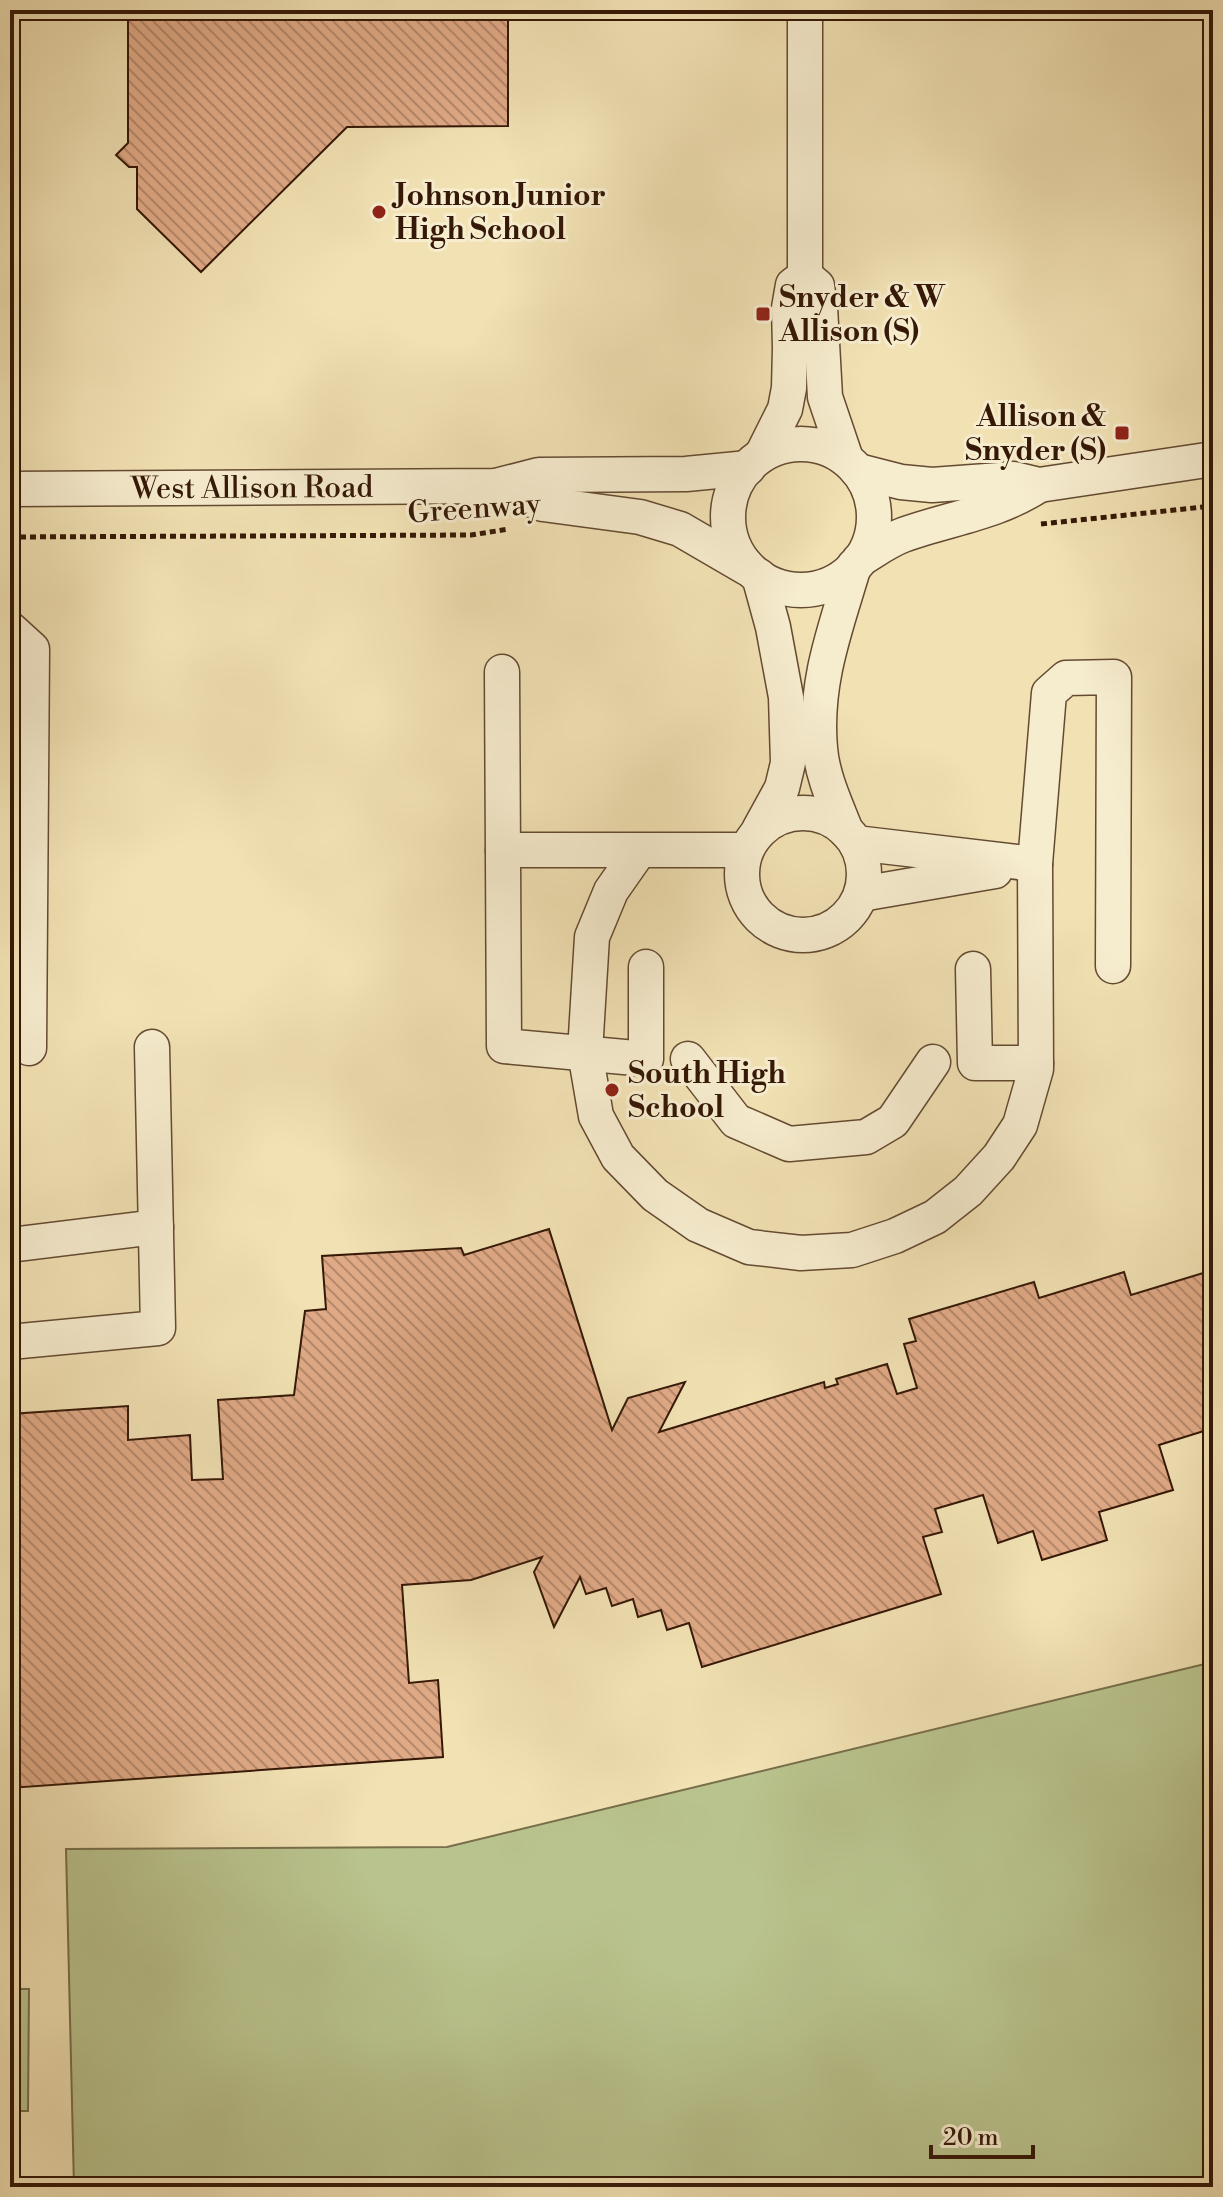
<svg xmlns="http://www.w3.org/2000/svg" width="1223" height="2197" viewBox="0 0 1223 2197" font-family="'Libre Bodoni',serif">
<defs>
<pattern id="building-back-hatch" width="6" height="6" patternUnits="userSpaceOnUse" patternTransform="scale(2)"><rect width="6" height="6" fill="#e0aa86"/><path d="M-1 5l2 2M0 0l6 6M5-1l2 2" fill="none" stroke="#b6896c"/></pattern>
</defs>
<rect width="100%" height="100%" fill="#f1e1b3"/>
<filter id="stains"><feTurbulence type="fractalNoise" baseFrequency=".0025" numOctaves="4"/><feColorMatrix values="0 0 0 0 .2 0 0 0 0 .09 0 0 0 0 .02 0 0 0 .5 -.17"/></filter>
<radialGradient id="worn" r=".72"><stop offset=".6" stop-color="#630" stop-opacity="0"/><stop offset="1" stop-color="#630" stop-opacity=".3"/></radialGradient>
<!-- green -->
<g fill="#b9c38d" stroke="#776e4a" stroke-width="2">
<path d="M1213 1662V2187H74L66 1849 447 1847Z"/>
<path d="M10 1989H29L28 2111H10Z"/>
</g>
<!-- building -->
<g fill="url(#building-back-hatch)" stroke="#351807" stroke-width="2">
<path d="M128 10H482V18H508V126L347 127 201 272 137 209V167H129L116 155 128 143Z"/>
<path d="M549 1229 612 1430 628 1398 685 1382 659 1432 824 1382 825 1388 838 1384 836 1379 887 1364 897 1394 917 1388 904 1344 916 1341 909 1319 1034 1282 1039 1298 1124 1272 1131 1295 1213 1270V1450L1207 1430 1159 1445 1173 1490 1099 1512 1107 1540 1042 1560 1033 1531 998 1543 983 1495 935 1509 942 1532 923 1537 941 1594 702 1667 689 1623 667 1630 661 1610 638 1617 633 1599 612 1606 606 1588 586 1594 580 1577 554 1627 534 1572 542 1557 471 1580 402 1585 409 1683 438 1680 443 1757 10 1788V1414L128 1406V1440L190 1435 192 1480 223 1479 218 1400 294 1395 305 1311 326 1309 322 1256 461 1248 464 1255Z"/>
</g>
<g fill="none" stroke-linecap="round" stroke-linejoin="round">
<!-- minor casing -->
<g stroke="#644a32" stroke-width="37">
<g id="minor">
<path d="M805 276V10"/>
<path d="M805 276 817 286 820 307 825 397 846 459"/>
<circle cx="801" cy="517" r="73"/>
<path d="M762 455 785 409 789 388 790 348 789 308 793 285 805 276"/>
<path d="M858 471 901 482 932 485 1014 479 1039 485 1213 459"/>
<path d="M496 486 543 504 640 517 680 529 747 568"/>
<path id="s1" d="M10 489 496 486 539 475 686 474 748 468"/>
<path d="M859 560C874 551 887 541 903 535 950 518 997 513 1039 485"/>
<path d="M759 576 773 627 786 697 788 763 782 788 759 830"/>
<path d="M10 629 32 649 29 1048"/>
<path d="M502 672 504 1046 646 1059V967"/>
<circle cx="803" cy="874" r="61"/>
<path d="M846 831C836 805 822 776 820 748 814 682 836 627 854 566"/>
<path d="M856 843 1035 864"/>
<path d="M503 850H746"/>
<path d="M639 851 611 891 592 937 585 1052 596 1116 618 1157 655 1195 698 1225 749 1247 801 1253 852 1250 895 1236 935 1217 968 1191 999 1157 1020 1125 1036 1069 1035 864 1049 693 1066 678 1114 677 1113 966"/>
<path d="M861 894 995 871"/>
<path d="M973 969 975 1063H1036"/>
<path d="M688 1059 736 1121 789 1144 866 1137 893 1121 933 1062"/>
<path d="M10 1245 156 1227"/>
<path d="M10 1342 158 1328 152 1047"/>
</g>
</g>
<!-- path -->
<g stroke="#351807" stroke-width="5" stroke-dasharray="6 4" stroke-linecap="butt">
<path d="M1041 524 1213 506"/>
<path d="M10 537 471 535 509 529"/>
</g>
<!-- minor -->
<use href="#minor" stroke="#f6ecce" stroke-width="34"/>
</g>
<!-- markers -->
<g fill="#8f2418" stroke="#f6ecce" stroke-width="3">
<circle cx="379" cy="212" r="8"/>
<rect x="755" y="306" width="16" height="16" rx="4"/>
<rect x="1114" y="425" width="16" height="16" rx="4"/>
<circle cx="612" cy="1090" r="8"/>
</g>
<g text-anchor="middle" stroke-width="6" stroke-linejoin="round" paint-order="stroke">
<!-- poi labels -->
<g font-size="30" font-weight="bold" fill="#351807" stroke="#f6ecce" text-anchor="start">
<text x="395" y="205">Johnson Junior<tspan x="395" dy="34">High School</tspan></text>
<text x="779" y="307">Snyder &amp; W<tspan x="779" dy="34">Allison (S)</tspan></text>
<text x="1106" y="426" text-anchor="end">Allison &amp;<tspan x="1106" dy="34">Snyder (S)</tspan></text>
<text x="628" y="1083">South High<tspan x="628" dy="34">School</tspan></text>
</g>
<!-- street labels -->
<g font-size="30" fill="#351807" stroke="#f6ecce">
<text dy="10" stroke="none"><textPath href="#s1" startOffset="242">West Allison Road</textPath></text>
<text transform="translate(474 508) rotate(-4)" y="10">Greenway</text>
</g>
</g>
<!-- margin -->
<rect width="1223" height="2197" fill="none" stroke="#f1e1b3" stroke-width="40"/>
<rect x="12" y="12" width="1199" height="2173" fill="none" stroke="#351807" stroke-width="4"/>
<rect x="20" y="20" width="1183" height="2157" fill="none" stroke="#351807" stroke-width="2"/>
<!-- scale -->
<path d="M931 2145v12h102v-12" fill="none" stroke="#351807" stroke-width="4"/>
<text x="943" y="2145" font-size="24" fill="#351807" stroke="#f6ecce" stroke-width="6" paint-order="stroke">20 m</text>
<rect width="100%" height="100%" filter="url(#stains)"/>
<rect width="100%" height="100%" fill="url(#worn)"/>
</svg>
